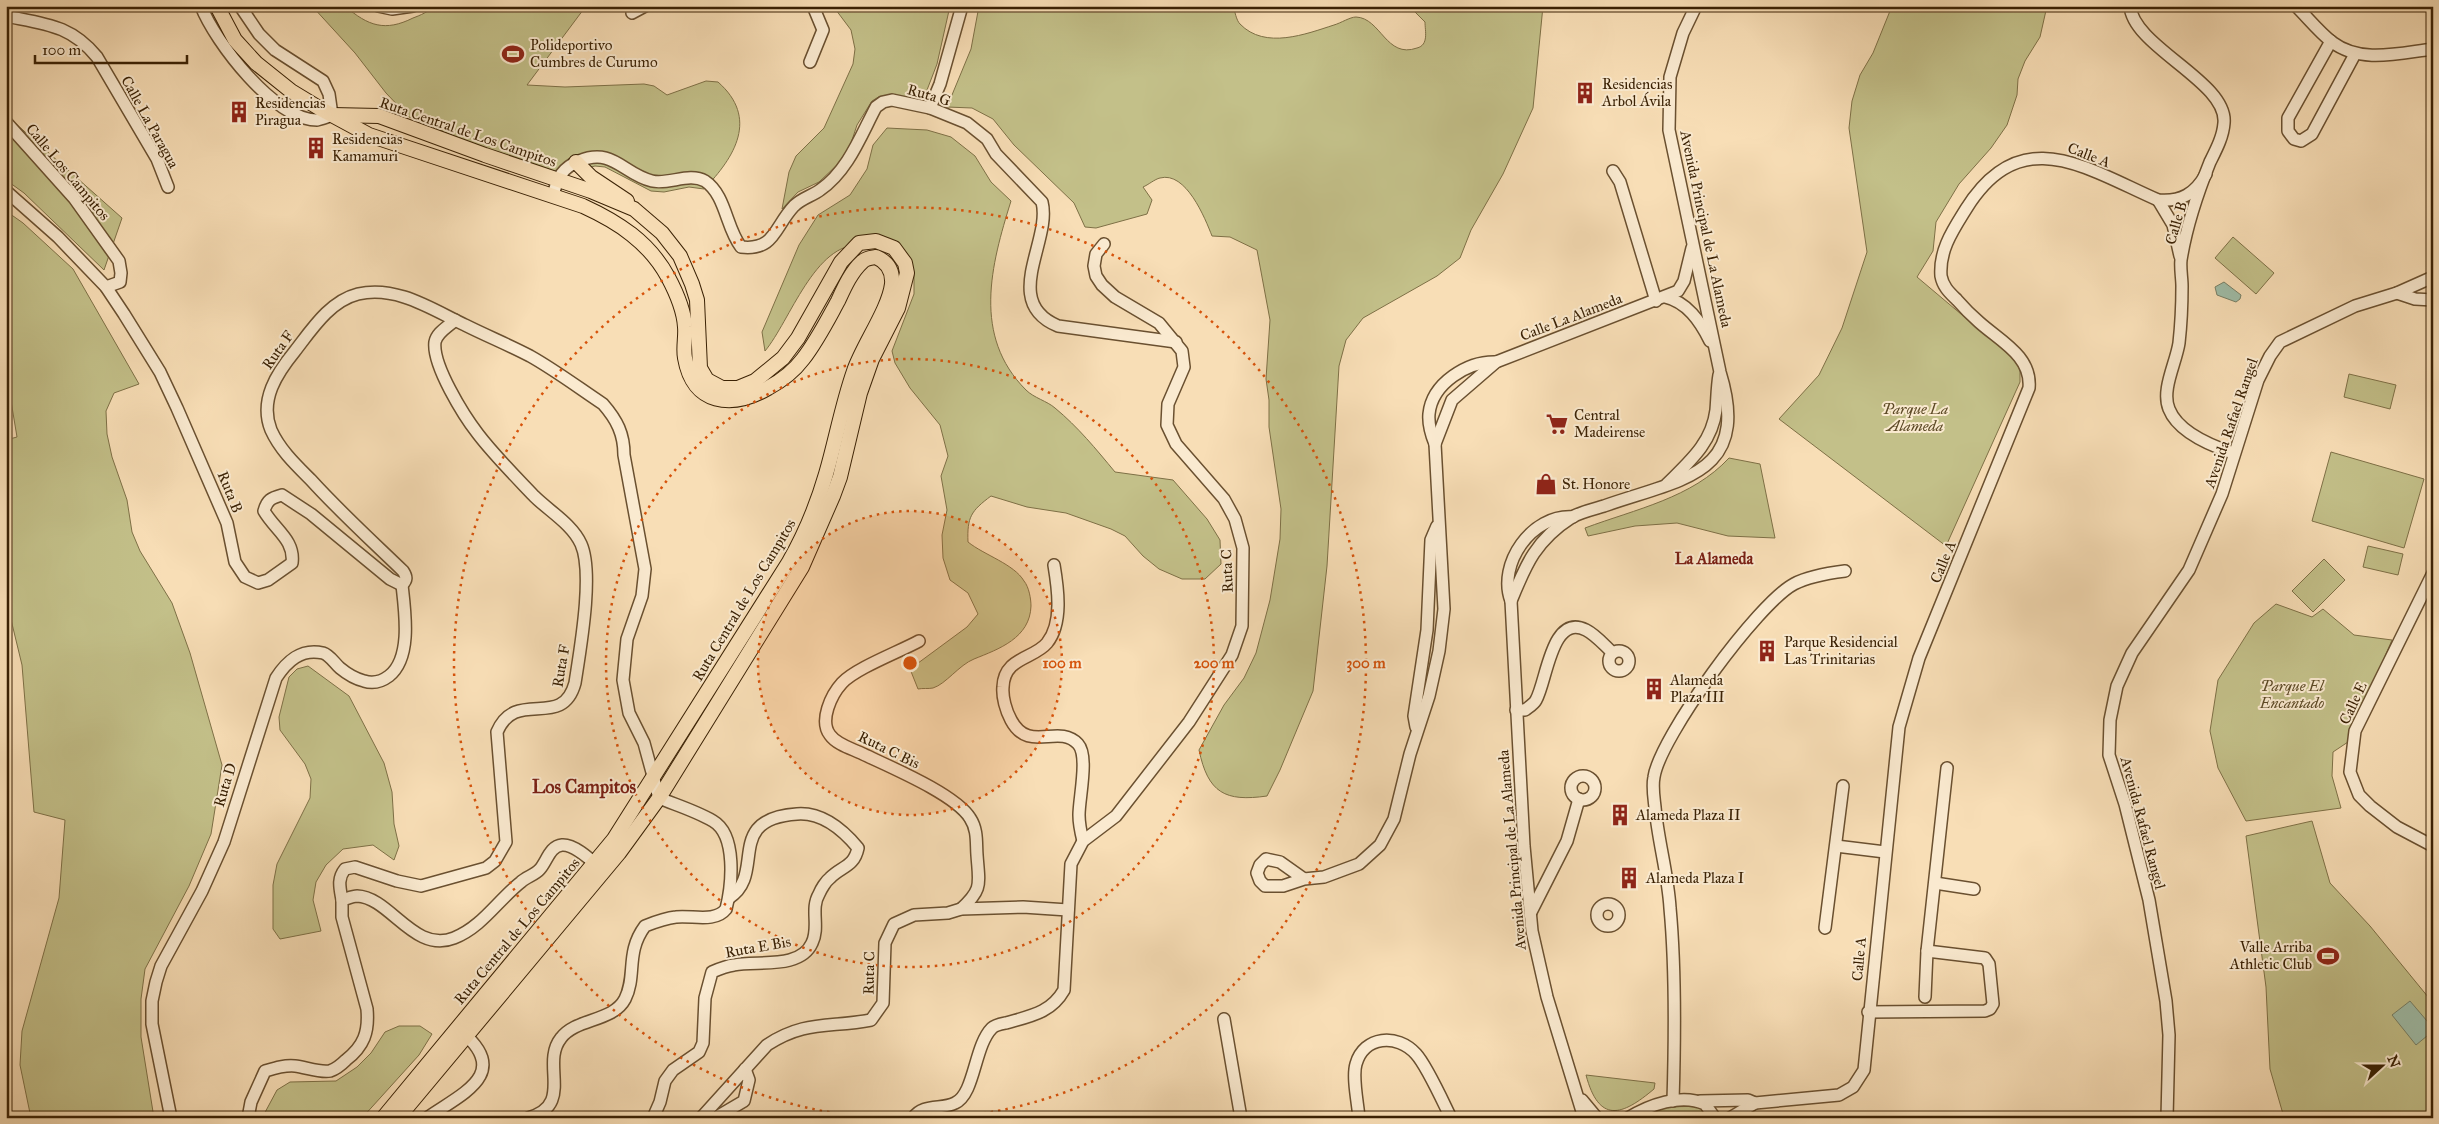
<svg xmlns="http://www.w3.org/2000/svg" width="2439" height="1124" viewBox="0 0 2439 1124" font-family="'IM FELL Great Primer',serif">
<rect width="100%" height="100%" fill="#f8deb6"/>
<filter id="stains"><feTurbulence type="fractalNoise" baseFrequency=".004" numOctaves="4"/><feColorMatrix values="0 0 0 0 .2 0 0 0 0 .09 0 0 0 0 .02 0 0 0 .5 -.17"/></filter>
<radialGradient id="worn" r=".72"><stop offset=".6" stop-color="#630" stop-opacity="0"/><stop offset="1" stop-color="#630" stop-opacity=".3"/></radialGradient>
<!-- green -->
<g fill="#c3c089" stroke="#7e7046">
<path d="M312 6H345C368 26 385 32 413 18 421 15 428 12 434 6H586L527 85 565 87 644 84 654 86 667 95 706 81 718 82C759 118 735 157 704 189L689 187 664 192 651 191 605 167 595 166 567 173 553 182 527 167 409 117 386 93 355 53Z"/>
<path d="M833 6H950L937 64 922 103 880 96 872 101 857 125 850 146 837 165 819 182 798 192 782 209 789 172 796 156 824 128 853 64 855 49 851 30Z"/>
<path d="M979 6H1233C1235 11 1236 20 1240 24 1265 50 1306 34 1334 25 1341 23 1350 17 1356 17 1381 18 1386 59 1417 48 1429 45 1425 31 1425 22L1409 6H1543L1533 108 1503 174 1471 230 1460 258 1437 276 1363 318 1346 340 1339 366 1327 566 1313 691 1280 770 1267 796C1225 802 1208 793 1199 750L1224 705 1244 678 1256 653 1270 600 1280 539 1281 509 1269 427V400L1266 379 1270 320 1257 250 1230 237 1212 236C1205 218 1186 171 1160 178 1155 179 1148 185 1143 187L1152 200 1147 214 1096 228 1085 227 1074 203 1014 145 993 119 972 108 947 107 971 49Z"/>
<path d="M1892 6H2047L2040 37 2025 61 2018 79 2017 95 2007 125 1991 148 1959 184 1936 222 1933 251 1917 277 2012 357 2020 369V382L1946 546 1779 419 1819 375 1842 328 1867 252 1849 128 1852 101 1860 75 1873 53Z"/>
<path d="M6 115 122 218 104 270 24 193 6 180Z"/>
<path d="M887 128 927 130 951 137 975 156 991 182 1011 201C991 265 972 336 1026 390 1034 398 1047 401 1055 408 1078 427 1096 449 1115 472L1173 480 1207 519 1220 540 1221 564 1205 579H1182L1159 569 1143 556 1125 536 1111 529 1066 513 1027 507 991 496C971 511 967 517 968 542 984 555 1014 564 1024 581 1029 587 1031 599 1031 606 1030 638 999 649 974 659 959 665 946 684 933 688 928 689 923 688 918 689L910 669 967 627 978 614 968 593 950 580 943 558 942 535 947 510 941 476 948 456 940 425 910 388 895 363 892 351 914 294V275L902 253C889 250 875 246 861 245 815 242 790 321 765 351L762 332 799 245 818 215 850 195 867 169 873 145Z"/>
<path d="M6 211 23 223 73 269 139 384 114 393 106 411 107 434 112 457 127 500 132 532 140 551 172 603 190 653 222 765 211 834 189 886 145 969 141 999V1037L154 1118H31L20 1065 22 1031 59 898 65 820 34 812 22 665 6 599V440L17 437 6 371Z"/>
<path d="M2233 237 2274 273 2256 294 2215 258Z"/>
<path d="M2349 374 2396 385 2390 409 2344 397Z"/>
<path d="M2331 452 2424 479 2404 548 2312 521Z"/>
<path d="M1729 458 1760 464 1775 538 1728 536 1677 523 1635 526 1588 536 1585 528C1636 509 1692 498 1729 458Z"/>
<path d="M2368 546 2403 554 2398 575 2363 567Z"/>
<path d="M2324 559 2345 580 2313 612 2292 591Z"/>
<path d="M2276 604 2312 617 2323 609 2354 635 2392 640 2348 742 2333 752 2332 776 2341 808 2246 821 2218 768 2210 731 2218 680 2254 623Z"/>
<path d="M308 666 349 696 384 763 392 792 394 824 399 846 394 860 373 845 343 849 326 865 316 882 313 900 321 931 280 939 273 929V885L277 864 310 798 311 779 305 764 280 730 279 717 289 677 297 669Z"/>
<path d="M2312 821 2330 883 2370 926 2433 1003V1118H2285L2283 1114 2270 1069 2266 987 2246 836Z"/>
<path d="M399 1026H420L432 1034 419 1055 362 1118H262L277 1090 290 1082 336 1081 357 1067 371 1053 385 1032Z"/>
<path d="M1586 1075 1655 1083 1654 1089C1622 1116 1599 1124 1586 1075Z"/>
<path d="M1703 1106 1711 1118H1637L1666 1107Z"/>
</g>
<!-- water -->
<g fill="#9fbda8" stroke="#777f66">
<path d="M2224 282 2241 295 2240 299 2236 302 2217 295 2215 287Z"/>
<path d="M2410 1001 2433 1028V1031L2416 1045 2392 1015Z"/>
</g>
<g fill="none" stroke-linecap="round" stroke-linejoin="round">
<!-- minor casing -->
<g stroke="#6a5030" stroke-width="14">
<g id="minor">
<path d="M201 6C215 42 275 120 317 120 322 119 327 117 332 115L329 94 323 81 275 50 259 34 240 6"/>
<path d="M378 6 392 9 413 6"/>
<path d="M2130 6C2133 47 2228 82 2224 123 2223 137 2216 150 2210 162 2198 192 2186 228 2181 260 2180 268 2182 278 2182 286 2182 305 2181 325 2179 343 2176 363 2161 390 2169 409 2178 432 2212 446 2233 453"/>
<path d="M2296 6C2308 18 2319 32 2332 42 2361 64 2399 53 2433 49"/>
<path d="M632 13 645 6"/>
<path d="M6 16C45 24 71 25 97 57L157 159 168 187"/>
<path d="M2331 41 2288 118V131L2294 139 2301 141 2312 134 2355 54"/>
<path d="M810 62 823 30 813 6"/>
<path d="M930 108 940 84 962 6"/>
<path d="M6 122 74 198 119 261 121 273 120 282 106 287"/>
<path d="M1613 171 1620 182 1656 301"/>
<path d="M6 191 58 237 106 287 124 314 160 372 177 408 227 523 235 562 245 577 258 583 268 580 292 563C295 540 275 530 264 511 267 500 271 498 282 495L311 514 390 579 402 585"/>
<path d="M553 195C558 177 562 168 579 161 613 147 623 174 652 181 669 185 689 172 705 181 726 195 726 228 741 247 775 251 774 227 794 206 802 198 812 196 820 190 848 171 861 135 876 107L883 102 892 100 930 108 967 123 987 139 996 154 1042 202C1052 241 1000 302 1058 326L1176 342"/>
<path d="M2158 200 2173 225 2180 256"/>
<path d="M2397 293 2415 299 2433 300"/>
<path d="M1665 297C1687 302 1700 321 1710 341"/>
<path d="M1435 444 1452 400 1496 362 1678 291 1684 281 1692 248"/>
<path d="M1667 484C1689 462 1712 443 1716 410 1717 398 1717 387 1719 375"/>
<path d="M1573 517C1532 514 1497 564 1511 601L1524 846 1532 931 1547 997 1584 1118"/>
<path d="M1054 565C1058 589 1063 623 1047 643 1034 659 1004 657 1003 687 1002 697 1006 711 1011 720 1029 754 1058 723 1078 744 1089 756 1079 798 1079 815 1079 824 1081 833 1083 841"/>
<path d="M2433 573 2355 731 2350 772 2359 795 2370 806 2397 827 2433 846"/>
<path d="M402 585C407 580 407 577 403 571 372 541 340 512 311 480 296 465 280 450 271 430 259 400 277 373 295 351 312 329 330 301 358 294 397 285 433 310 465 325 487 336 509 345 530 356 555 370 579 388 603 404 617 420 624 434 624 455L645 569 642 596 627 639 623 680 629 713 644 743 659 798C676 805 696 811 713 821 737 835 732 885 726 909 715 923 692 915 676 917 666 918 655 922 645 926 625 953 637 975 625 999 613 1022 576 1018 561 1038 540 1064 575 1105 528 1118"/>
<path d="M1511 601C1526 564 1536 540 1572 517 1581 512 1594 509 1604 506 1680 479 1752 476 1720 372L1669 130 1670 77 1683 33 1696 6"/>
<path d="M919 641C899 652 856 668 842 683 831 695 819 721 830 735 837 745 853 749 863 754 890 767 955 794 970 818 978 830 976 843 977 855 979 884 983 889 961 909"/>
<circle cx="1619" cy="661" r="10"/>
<path d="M1516 710H1525C1529 707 1534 704 1536 700 1547 681 1551 613 1586 630 1596 635 1605 646 1613 653"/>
<path d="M1416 727 1414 716 1427 630 1431 540 1437 526"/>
<circle cx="1583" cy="788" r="12"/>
<path d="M1836 846 1885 852"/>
<path d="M1304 879 1280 862 1266 859 1260 865 1257 873 1260 881 1265 886H1283L1304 879 1324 877 1359 864 1380 845 1394 819 1410 754 1429 696 1439 651 1444 609 1435 444C1431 434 1428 425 1429 414 1432 383 1468 361 1496 362"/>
<path d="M1935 883 1974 889"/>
<path d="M342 900C340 888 337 879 345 869L355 867 397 881 421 886 486 868 495 861 506 842 497 732C516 687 562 731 575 683 580 650 594 573 581 544 572 524 549 511 534 496 515 476 494 455 478 434 464 416 432 365 435 342 437 332 448 327 455 320"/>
<circle cx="1608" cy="915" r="11"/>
<path d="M1530 914 1567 841 1579 799"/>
<path d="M1825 928 1843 786"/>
<path d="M1925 997 1927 951 1947 768"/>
<path d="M1868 1012 1985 1011 1990 1009 1993 1004 1989 964 1985 958 1927 951"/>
<path d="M1224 1019 1241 1118"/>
<path d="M1582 1100 1597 1118"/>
<path d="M1673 1101C1675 1037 1676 972 1670 908 1668 874 1658 841 1655 807 1654 798 1652 787 1654 777 1660 737 1758 603 1794 584 1809 576 1829 573 1845 571"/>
<path d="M1700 1101 1748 1100 1755 1103 1839 1095 1853 1087 1864 1070 1899 727 1919 658 2029 388C2032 356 2000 341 1979 322 1971 315 1964 308 1957 300 1950 293 1943 287 1941 276 1939 250 1953 230 1966 209 2021 121 2085 168 2158 200 2181 202 2195 194 2206 174"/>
<path d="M171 1118 152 1024V1001L156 982 161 966 202 891 224 842 276 678C287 661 301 648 323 653 330 655 335 664 340 668 346 673 356 679 364 681 373 684 381 682 389 676 412 658 405 612 402 585"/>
<path d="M248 1118 251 1102 265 1071C275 1068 284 1065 295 1066 305 1067 320 1073 330 1071 336 1069 342 1064 346 1060 364 1046 369 1032 367 1009L342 917V900C346 899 353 896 357 896 390 897 414 954 454 938 482 927 498 900 521 882 526 877 535 875 540 869 547 861 550 846 562 845 575 844 592 861 601 869"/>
<path d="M427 1118C461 1094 512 1074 462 1032"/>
<path d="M653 1118 660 1102 665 1081 673 1070 699 1052 703 1043 705 998 712 972C719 969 726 966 734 965 756 960 800 970 812 943 820 927 810 909 819 894 821 889 826 881 830 878 842 866 854 867 858 848 843 830 822 812 797 814 723 819 767 874 729 898"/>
<path d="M701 1118 767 1045C805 1020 829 1028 871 1020L883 1003 885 943 894 924 914 915 948 913 961 909 1023 907 1068 910"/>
<path d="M715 1118 744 1101 749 1080 745 1069"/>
<path d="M913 1118C923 1103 942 1110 955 1103 975 1094 974 1046 992 1028 995 1025 1001 1024 1006 1023 1030 1016 1051 1013 1064 990L1071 864 1083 841 1116 816 1189 722 1232 655 1242 626 1243 548 1235 519 1224 499 1176 444 1167 425 1168 404 1184 367 1182 351 1159 323 1115 297 1102 285 1096 276 1094 266 1096 254 1104 244"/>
<path d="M1359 1118C1358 1104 1352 1077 1356 1064 1364 1036 1397 1033 1416 1054 1427 1066 1443 1102 1451 1118"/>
<path d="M1628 1118C1649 1105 1681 1093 1705 1104L1715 1118"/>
<path d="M1730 1118 1755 1103"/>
<path d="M2167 1118 2169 1035 2166 1001 2149 900 2125 804 2109 755 2110 720 2117 686 2132 653 2189 570 2222 494 2258 380 2270 356 2280 342 2355 306 2397 293 2433 277"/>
</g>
</g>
<!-- major casing -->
<g stroke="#3a2104" stroke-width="16">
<g id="major">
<path d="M217 6 235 40 256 63 291 91 319 108 369 135 583 206C618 222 649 242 668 277 676 292 684 310 685 327 686 337 683 348 685 358 693 405 732 409 768 388 781 381 794 371 803 359 817 341 827 321 838 301 844 288 851 272 862 262 866 258 870 258 876 257 888 262 893 271 892 284 889 309 863 345 854 371 842 405 836 440 826 474 817 505 805 534 789 562L614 839 383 1118"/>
<path d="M332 115 379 116 485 155 591 191 634 209 662 233 680 256 692 284 697 300 700 368 707 380 722 388H738L755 381 783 358 798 338 841 262 859 243 876 241 894 248 905 263 907 273 898 308 872 359 860 393 840 477 833 496 802 567 659 798 619 853 398 1118"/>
<path d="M576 162 591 177 627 201"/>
</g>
</g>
<!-- minor -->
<use href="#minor" stroke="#faead0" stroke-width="11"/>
<!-- major -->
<use href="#major" stroke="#f8deb6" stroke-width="14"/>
</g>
<!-- distance rings -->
<circle cx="910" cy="663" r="152" fill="#d7530b" fill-opacity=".12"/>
<g fill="none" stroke="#d7530b" stroke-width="2.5" stroke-dasharray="2.5 5">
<circle cx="910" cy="663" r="152"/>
<circle cx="910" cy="663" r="304"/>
<path d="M874 1118A456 456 0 1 1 946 1118"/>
</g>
<!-- icons -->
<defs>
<g id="stadium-bare" transform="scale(1.725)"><path d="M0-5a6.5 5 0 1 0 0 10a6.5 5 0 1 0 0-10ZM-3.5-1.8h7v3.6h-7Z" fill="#8f2418" stroke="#faead0" stroke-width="2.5" paint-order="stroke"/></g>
<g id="building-bare" transform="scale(1.725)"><path d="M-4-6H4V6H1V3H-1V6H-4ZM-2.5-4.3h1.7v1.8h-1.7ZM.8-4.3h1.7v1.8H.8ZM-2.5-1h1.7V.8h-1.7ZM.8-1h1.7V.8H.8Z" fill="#8f2418" stroke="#faead0" stroke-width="2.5" paint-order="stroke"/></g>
<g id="supermarket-bare" transform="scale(1.725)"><path d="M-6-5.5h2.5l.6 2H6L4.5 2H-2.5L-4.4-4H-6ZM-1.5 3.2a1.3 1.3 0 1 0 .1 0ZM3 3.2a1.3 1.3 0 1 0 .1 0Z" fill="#8f2418" stroke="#faead0" stroke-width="2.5" paint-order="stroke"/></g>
<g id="shop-bare" transform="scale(1.725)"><path d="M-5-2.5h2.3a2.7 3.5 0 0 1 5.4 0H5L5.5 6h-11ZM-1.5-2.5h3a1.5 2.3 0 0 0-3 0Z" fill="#8f2418" stroke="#faead0" stroke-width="2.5" paint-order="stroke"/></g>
</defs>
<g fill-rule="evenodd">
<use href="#stadium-bare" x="513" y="54"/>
<use href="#building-bare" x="1585" y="93"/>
<use href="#building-bare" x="239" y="112"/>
<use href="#building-bare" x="316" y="148"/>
<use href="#supermarket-bare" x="1557" y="424"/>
<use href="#shop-bare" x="1546" y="484"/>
<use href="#building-bare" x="1767" y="651"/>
<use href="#building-bare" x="1654" y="689"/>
<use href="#building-bare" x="1620" y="815"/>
<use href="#building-bare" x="1629" y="878"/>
<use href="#stadium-bare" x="2328" y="956"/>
</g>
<g text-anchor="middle" stroke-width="4" stroke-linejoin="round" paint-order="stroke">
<!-- poi labels -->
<g font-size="15" fill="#3a2104" stroke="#faead0" text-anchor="start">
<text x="530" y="50">Polideportivo<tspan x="530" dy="17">Cumbres de Curumo</tspan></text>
<text x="1602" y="89">Residencias<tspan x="1602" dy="17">Arbol Ávila</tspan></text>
<text x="255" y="108">Residencias<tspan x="255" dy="17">Piragua</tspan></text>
<text x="332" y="144">Residencias<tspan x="332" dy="17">Kamamuri</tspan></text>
<text x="1574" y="420">Central<tspan x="1574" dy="17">Madeirense</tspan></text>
<text x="1562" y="489">St. Honore</text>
<text x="1784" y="647">Parque Residencial<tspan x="1784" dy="17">Las Trinitarias</tspan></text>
<text x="1670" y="685">Alameda<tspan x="1670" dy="17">Plaza III</tspan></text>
<text x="1636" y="820">Alameda Plaza II</text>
<text x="1646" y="883">Alameda Plaza I</text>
<text x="2312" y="952" text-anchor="end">Valle Arriba<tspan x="2312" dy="17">Athletic Club</tspan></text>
</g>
<!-- street labels -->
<g font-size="15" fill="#3a2104" stroke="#faead0">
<text transform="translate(929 95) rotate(16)" y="5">Ruta G</text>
<text transform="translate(150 122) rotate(61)" y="5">Calle La Paragua</text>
<text transform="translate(468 132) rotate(19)" y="5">Ruta Central de Los Campitos</text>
<text transform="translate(2089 155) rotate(21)" y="5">Calle A</text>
<text transform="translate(68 172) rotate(50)" y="5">Calle Los Campitos</text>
<text transform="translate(2176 223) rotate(-74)" y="5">Calle B</text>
<text transform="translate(1706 229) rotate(78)" y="5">Avenida Principal de La Alameda</text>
<text transform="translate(1571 317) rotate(-21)" y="5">Calle La Alameda</text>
<text transform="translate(278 350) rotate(-55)" y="5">Ruta F</text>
<text transform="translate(2231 423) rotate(-71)" y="5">Avenida Rafael Rangel</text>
<text transform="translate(230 492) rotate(68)" y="5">Ruta B</text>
<text transform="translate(1943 562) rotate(-68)" y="5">Calle A</text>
<text transform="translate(1227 571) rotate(-92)" y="5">Ruta C</text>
<text transform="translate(744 600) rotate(-59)" y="5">Ruta Central de Los Campitos</text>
<text transform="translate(561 666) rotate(-80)" y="5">Ruta F</text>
<text transform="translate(2353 703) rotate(-65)" y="5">Calle E</text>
<text transform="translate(889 750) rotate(26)" y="5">Ruta C Bis</text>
<text transform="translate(225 785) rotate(-73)" y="5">Ruta D</text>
<text transform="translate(2143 823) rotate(75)" y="5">Avenida Rafael Rangel</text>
<text transform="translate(1512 850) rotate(-95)" y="5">Avenida Principal de La Alameda</text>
<text transform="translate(517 931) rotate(-50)" y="5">Ruta Central de Los Campitos</text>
<text transform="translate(758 947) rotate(-10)" y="5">Ruta E Bis</text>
<text transform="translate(1859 959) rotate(-85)" y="5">Calle A</text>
<text transform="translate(869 973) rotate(-89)" y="5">Ruta C</text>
</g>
<!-- park labels -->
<g font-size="15" font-style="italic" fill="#5c4925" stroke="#faead0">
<text x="1915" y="414">Parque La<tspan x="1915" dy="17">Alameda</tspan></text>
<text x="2292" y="691">Parque El<tspan x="2292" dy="17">Encantado</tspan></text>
</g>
<!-- neighbourhood labels -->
<g font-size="16" font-weight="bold" fill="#7a1f14" stroke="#faead0">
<text x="1714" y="564">La Alameda</text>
</g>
<!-- quarter labels -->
<g font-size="18" font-weight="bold" fill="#7a1f14" stroke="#faead0">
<text x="584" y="793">Los Campitos</text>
</g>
</g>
<circle cx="910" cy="663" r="8" fill="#d7530b" stroke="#faead0" stroke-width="2.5"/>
<g font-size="15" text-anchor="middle" font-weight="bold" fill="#d7530b" stroke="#faead0" stroke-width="4" stroke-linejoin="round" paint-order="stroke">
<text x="1062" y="668">100 m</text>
<text x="1214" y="668">200 m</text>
<text x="1366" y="668">300 m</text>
</g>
<!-- margin -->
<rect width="2439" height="1124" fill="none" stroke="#f8deb6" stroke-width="25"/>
<rect x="8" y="8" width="2424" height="1109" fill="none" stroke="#3a2104" stroke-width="2.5"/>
<rect x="12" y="12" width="2414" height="1099" fill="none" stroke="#3a2104"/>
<!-- north arrow -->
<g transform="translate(2382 1066) rotate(69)" stroke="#faead0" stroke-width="4" paint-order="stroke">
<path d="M0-4L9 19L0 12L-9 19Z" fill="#3a2104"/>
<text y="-8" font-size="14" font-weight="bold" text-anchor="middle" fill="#3a2104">N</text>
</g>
<!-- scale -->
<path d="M35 55v8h152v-8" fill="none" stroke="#3a2104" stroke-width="2.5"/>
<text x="42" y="55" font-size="15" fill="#3a2104" stroke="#faead0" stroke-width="4" paint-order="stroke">100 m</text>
<rect width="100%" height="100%" filter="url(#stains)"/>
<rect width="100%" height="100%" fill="url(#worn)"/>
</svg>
